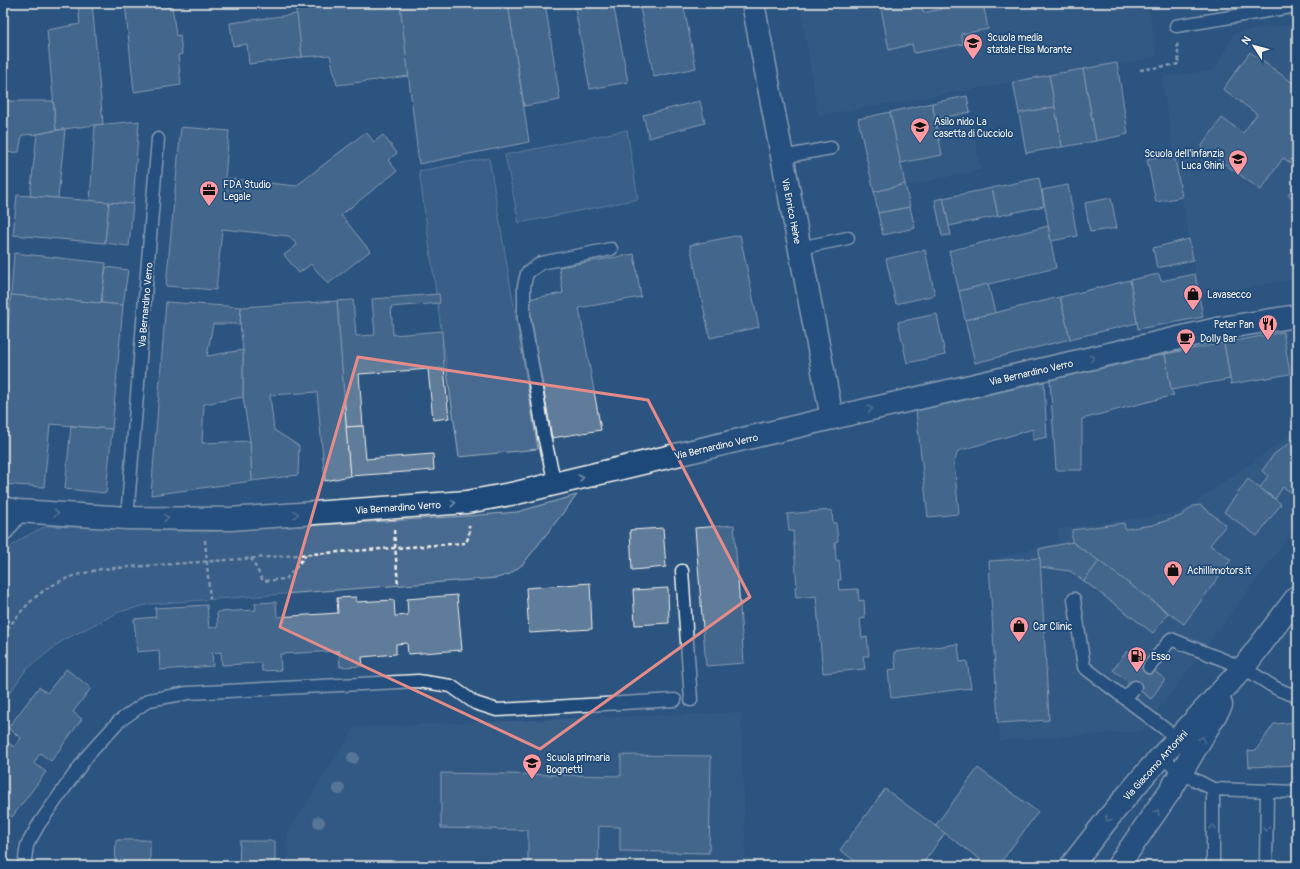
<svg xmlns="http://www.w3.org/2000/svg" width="1300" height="869" viewBox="0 0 1300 869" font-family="Pangolin,sans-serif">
<rect width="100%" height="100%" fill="#2c5481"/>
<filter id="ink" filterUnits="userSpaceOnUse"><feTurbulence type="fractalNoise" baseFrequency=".025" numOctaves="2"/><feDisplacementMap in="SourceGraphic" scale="8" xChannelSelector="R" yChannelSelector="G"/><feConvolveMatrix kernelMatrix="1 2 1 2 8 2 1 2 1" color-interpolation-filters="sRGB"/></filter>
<g filter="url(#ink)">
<!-- built -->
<g fill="#3b6088">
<path d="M800 3H1148L1157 57 818 116Z"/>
<path d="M1297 23V279L1199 295 1161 77 1215 70 1234 33Z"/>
<path d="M967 96 981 170 874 192 858 119Z"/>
<path d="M1297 330V402L1290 374 1283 332Z"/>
<path d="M1297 431V526L1142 731 1000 741 989 561 1059 542 1058 529 1181 512Z"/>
<path d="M741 712 746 866H287L288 832 355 727Z"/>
</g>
<!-- green -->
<g fill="#496b90" stroke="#9eaebc">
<path d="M627 130 638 199 519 223 505 155Z"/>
<path d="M489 158 538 449 459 457 419 171Z"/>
<path d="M577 495 523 564 510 574 497 578 150 604 119 612 62 641 26 670 3 702V556C13 541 30 534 47 526L204 532 468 516 517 512Z"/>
</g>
<!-- building -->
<g fill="#5e7b9a" stroke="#f4f1e8">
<path d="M78 3H92L103 124 56 130 47 30 80 24Z"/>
<path d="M125 3H165L166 7 172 6 176 36 180 35 182 54 178 55 181 85 134 92Z"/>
<path d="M295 3H400L409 76 337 85 330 55 302 57Z"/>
<path d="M400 3H508L529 142 419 164Z"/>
<path d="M508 3H545L560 100 524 106Z"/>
<path d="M574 3H613L628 82 590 89Z"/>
<path d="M639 3H683L696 68 654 77Z"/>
<path d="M880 3H921L923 13 941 9 940 3H983L988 29 961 34 963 44 914 53 912 44 889 50Z"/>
<path d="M297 14 302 57 249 64 247 44 233 46 230 23Z"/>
<path d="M1250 52 1297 86V167L1283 158 1261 190 1201 147 1222 118 1243 133 1257 114 1223 89Z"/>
<path d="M1117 63 1128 134 1096 141 1083 69Z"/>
<path d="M1083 69 1096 141 1062 147 1049 75Z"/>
<path d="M1049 75 1055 107 1019 113 1013 82Z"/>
<path d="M967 96 970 112 935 119 932 103Z"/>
<path d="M3 101H53L56 130 37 134 22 135 19 152 3 153Z"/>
<path d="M700 101 705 123 649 138 643 115Z"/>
<path d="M932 103 942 155 900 163 890 112Z"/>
<path d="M1055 107 1062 147 1026 153 1019 113Z"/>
<path d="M890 112 905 184 874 192 858 119Z"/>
<path d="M139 121 133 204 90 201 95 125Z"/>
<path d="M181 127 229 131 225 178 296 186 366 132 374 142 383 135 397 153 388 160 397 171 341 215 370 251 328 284 311 264 299 273 284 255 297 245 289 236 222 229 216 290 166 286Z"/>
<path d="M65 129 58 198 30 196 37 134Z"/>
<path d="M1174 154 1182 197 1156 202 1147 159Z"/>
<path d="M1039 178 1044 206 998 216 992 188Z"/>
<path d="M1297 182V201L1288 195Z"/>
<path d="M905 184 910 207 878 213 874 192Z"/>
<path d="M1068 185 1077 236 1051 241 1042 190Z"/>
<path d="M992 188 998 216 949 226 943 198Z"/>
<path d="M3 189H6L3 209Z"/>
<path d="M17 195 109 202 105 243 13 235Z"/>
<path d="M943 198 951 235 942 236 935 200Z"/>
<path d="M1111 198 1117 228 1090 232 1085 203Z"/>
<path d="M109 202 133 204 129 246 105 243Z"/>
<path d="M910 207 915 228 883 235 878 213Z"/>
<path d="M1048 226 1056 268 959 291 949 251Z"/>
<path d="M740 235 759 327 710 338 690 245Z"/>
<path d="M1189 239 1193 260 1157 268 1153 248Z"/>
<path d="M925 250 935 295 896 304 886 259Z"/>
<path d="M14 253 106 263 101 303 11 295Z"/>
<path d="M634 254 641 297 579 308 601 430 552 438 528 299 563 293 559 267Z"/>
<path d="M106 267 128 270 123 305 101 303Z"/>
<path d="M1159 274 1161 281 1195 274 1203 317 1138 329 1130 280Z"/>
<path d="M1130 280 1137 323 1070 339 1060 297Z"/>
<path d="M988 284 995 313 965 320 959 291Z"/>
<path d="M439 294 440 303 391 307 393 335 442 331 444 368 359 374 363 426 346 427 337 301 353 300 356 336 375 335 372 299Z"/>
<path d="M11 295 123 305 112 429 50 424 44 487 3 484V382Z"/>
<path d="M1060 297 1070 339 975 363 965 320Z"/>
<path d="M337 301 350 476 325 481 317 392 270 395 274 430 299 446 298 475 252 481 250 441 243 397V350L240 324 241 307Z"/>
<path d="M166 302 241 307 240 324H213L207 356 243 350V397L204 404 202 443 250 441 252 481 151 495Z"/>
<path d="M937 314 945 355 907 363 898 322Z"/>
<path d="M1283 332 1290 374 1231 384 1224 343Z"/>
<path d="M1224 343 1230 379 1171 390 1165 354Z"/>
<path d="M1165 354 1171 390 1174 395 1082 419V470H1056L1050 380Z"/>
<path d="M444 368 449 418 433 420 428 369Z"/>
<path d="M1044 382 1047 437 1033 440V429L958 451 954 463 959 514 928 517 916 411Z"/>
<path d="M71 426 112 429 106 493 65 489Z"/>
<path d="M363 426 366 459 433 454 434 470 350 476 346 427Z"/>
<path d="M1297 438V496L1283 487 1275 499 1260 488 1268 476 1262 471 1274 454Z"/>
<path d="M1248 479 1281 504 1257 536 1224 512Z"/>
<path d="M1200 505 1226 525 1210 545 1231 560 1184 624 1072 542V530L1124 523 1125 529 1152 525 1181 516 1193 506Z"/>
<path d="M832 510 833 523H836L838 541 835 542 836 561 839 560 841 580H838L839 590 858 589 859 601 864 600 865 618 860 619 862 638 867 637 869 656H863L865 669 823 673 816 596 796 598 795 587H797L793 531H789L787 514Z"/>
<path d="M734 525 744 663 706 666 695 528Z"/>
<path d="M663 528 666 567 632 570 630 530Z"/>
<path d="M1072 542 1099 561 1084 581 1070 571 1040 567 1039 549Z"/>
<path d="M1040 558 1049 720 998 723 989 561Z"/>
<path d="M1099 561 1168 613 1153 633 1084 581Z"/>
<path d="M590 583 592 629 529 633 526 588Z"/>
<path d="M668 588 669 623 635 625 633 590Z"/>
<path d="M457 595 462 650 408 654 407 643 396 644V654L362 657 363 666 340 667 339 651 280 654 281 670 262 671 261 663 222 665 221 652 212 653 213 666 160 670 159 650 137 652 134 619 156 617 155 608 207 605 209 628 218 627 217 612 256 610 255 603 276 602 277 617 338 613 337 598 356 597V602L394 600 395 616 408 615 407 599Z"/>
<path d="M958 644 960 662 967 661 971 688 891 698 888 670 896 669 894 652Z"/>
<path d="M1127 651 1165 679 1151 699 1113 670Z"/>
<path d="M66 669 91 688 73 712 82 719 51 761 40 753 34 763 46 772 12 817 5 812 3 814V739L14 747 21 738 8 728 39 687 47 693Z"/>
<path d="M1297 722V765L1249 767 1248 751 1256 750 1274 724Z"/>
<path d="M621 755 711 756 709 853 620 851V827L599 826 598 866H528V830L441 828V773L621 776Z"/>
<path d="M978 768 1038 812 998 866H989L935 826Z"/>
<path d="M885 789 945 833 921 866H862L840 850Z"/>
<path d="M1296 811 1297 866H1295Z"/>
<path d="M116 840H150V866H172H115Z"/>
<path d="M240 841H275V866H239Z"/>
</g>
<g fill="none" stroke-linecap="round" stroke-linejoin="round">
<!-- lane casing -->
<g stroke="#f4f1e8" stroke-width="15">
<g id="lane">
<path d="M1176 26 1297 6"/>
<path d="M782 157 831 148"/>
<path d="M799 248 848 238"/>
<path d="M555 484 544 436 524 319V286L527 273 541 263 611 249"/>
<path d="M127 518 158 139"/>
<path d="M682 571 691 700"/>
<path d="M1074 599 1084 667 1178 739"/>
<path d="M1149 667 1171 639C1194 649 1219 657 1242 668 1261 676 1276 693 1297 695"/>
<path d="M1126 698 1135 687"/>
<path d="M1161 757 1182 773 1213 789"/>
<path d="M24 866 27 845 39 824 88 755 118 722 149 700 188 693 418 681 451 686 475 703 497 710 675 700"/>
<path d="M1213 866V789L1297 792"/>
<path d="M1266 866 1267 791"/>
</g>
</g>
<!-- street casing -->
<g stroke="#f4f1e8" stroke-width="25">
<g id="street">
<path d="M753 3 832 418"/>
<path d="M3 508 17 511 127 518 230 519 467 502 516 493 832 418 1222 328 1297 316"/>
<path d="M3 529 17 511"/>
</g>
</g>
<!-- secondary casing -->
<g stroke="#f4f1e8" stroke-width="25">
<g id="secondary">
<path d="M1071 866 1110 816 1147 772 1243 668 1297 597"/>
<path d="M1118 866 1172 788 1221 705"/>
</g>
</g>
<!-- path -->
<g stroke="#f4f1e8" stroke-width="2.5" stroke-dasharray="4 3" stroke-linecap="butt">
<path d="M1140 70 1179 64 1177 42"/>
<path d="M394 530 398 586"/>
<path d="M205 540 210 599"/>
<path d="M251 558 263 581 286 579 306 555"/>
<path d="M3 635C22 609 37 590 68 578 78 574 90 572 101 569L466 543 469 535V525"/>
</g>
<!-- lane -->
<use href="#lane" stroke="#1f4a7a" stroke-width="12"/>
<!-- street -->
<use href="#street" stroke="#1f4a7a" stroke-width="22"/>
<!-- secondary -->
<use href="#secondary" stroke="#1f4a7a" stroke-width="22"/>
</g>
<!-- trees -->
<g fill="#8c9fb2">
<circle cx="353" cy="758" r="6"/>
<circle cx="339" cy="789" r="6"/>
<circle cx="319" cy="822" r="6"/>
</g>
<!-- one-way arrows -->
<defs><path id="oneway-chevron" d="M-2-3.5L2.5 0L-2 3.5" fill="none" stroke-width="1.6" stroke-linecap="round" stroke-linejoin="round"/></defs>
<g stroke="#748da6">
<use href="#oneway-chevron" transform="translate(1092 358) rotate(-13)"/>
<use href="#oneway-chevron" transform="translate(870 409) rotate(-13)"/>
<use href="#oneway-chevron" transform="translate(581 478) rotate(-13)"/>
<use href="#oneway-chevron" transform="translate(453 503) rotate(-4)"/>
<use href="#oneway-chevron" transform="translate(56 513) rotate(4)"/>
<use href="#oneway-chevron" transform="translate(296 514) rotate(-4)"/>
<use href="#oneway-chevron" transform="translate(166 518)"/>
<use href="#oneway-chevron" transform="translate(1202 739) rotate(-59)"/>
<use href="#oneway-chevron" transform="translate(1157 812) rotate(-56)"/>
<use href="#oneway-chevron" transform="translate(1108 819) rotate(128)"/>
<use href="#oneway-chevron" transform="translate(1213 827) rotate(-90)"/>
<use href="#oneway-chevron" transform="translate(1266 829) rotate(91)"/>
</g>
</g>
<!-- marked area -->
<path d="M0 0H1300V869H0ZM358 357 648 400 750 597 540 749 280 627Z" fill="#2c5481" fill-opacity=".55" fill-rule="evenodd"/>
<path fill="none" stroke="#e58c88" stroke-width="3" stroke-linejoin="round" d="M358 357 648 400 750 597 540 749 280 627Z"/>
<!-- icons -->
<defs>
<g id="school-pin" transform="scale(1)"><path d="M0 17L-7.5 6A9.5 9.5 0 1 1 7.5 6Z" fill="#ff9aa2" stroke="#1f4a7a"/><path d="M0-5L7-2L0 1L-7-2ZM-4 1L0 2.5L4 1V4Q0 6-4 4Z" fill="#111"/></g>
<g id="office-pin" transform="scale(1)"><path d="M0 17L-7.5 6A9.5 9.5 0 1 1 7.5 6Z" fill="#ff9aa2" stroke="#1f4a7a"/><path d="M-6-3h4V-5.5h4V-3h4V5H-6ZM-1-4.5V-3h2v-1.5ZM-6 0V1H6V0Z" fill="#111"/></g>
<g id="shop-pin" transform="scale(1)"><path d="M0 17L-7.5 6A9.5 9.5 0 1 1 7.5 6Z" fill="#ff9aa2" stroke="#1f4a7a"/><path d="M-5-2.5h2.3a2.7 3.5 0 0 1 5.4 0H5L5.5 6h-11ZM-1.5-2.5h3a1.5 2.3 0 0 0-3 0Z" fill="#111"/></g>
<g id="restaurant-pin" transform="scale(1)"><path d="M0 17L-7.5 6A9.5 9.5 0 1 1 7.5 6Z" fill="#ff9aa2" stroke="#1f4a7a"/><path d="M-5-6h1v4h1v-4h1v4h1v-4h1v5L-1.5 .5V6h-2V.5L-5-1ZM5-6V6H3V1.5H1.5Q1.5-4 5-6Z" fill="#111"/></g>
<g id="cafe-pin" transform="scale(1)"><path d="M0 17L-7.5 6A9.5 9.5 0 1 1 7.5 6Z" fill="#ff9aa2" stroke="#1f4a7a"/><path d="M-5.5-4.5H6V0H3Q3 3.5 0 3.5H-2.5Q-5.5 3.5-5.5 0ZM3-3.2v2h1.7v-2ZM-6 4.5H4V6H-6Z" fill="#111"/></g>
<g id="fuel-pin" transform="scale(1)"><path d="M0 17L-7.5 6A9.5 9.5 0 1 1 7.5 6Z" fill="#ff9aa2" stroke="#1f4a7a"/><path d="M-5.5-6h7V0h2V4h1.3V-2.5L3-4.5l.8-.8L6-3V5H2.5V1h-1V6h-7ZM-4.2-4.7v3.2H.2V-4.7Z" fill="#111"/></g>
</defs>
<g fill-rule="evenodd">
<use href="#school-pin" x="973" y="43"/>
<use href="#school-pin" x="920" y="127"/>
<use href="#school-pin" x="1238" y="159"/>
<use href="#office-pin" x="209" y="190"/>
<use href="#shop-pin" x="1193" y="294"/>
<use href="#restaurant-pin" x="1268" y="324"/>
<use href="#cafe-pin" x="1186" y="338"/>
<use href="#shop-pin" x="1173" y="570"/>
<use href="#shop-pin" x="1019" y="626"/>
<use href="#fuel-pin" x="1137" y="656"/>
<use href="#school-pin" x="532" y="763"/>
</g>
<g text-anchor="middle" stroke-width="3.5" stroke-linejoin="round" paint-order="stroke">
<!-- poi labels -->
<g font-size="10" fill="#f4f1e8" stroke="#1f4a7a" text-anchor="start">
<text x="987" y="41">Scuola media<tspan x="987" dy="12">statale Elsa Morante</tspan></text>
<text x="934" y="125">Asilo nido La<tspan x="934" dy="12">casetta di Cucciolo</tspan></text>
<text x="1224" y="157" text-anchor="end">Scuola dell'infanzia<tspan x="1224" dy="12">Luca Ghini</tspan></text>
<text x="223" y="188">FDA Studio<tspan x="223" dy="12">Legale</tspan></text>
<text x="1207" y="298">Lavasecco</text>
<text x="1254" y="328" text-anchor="end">Peter Pan</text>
<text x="1200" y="342">Dolly Bar</text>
<text x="1187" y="574">Achillimotors.it</text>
<text x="1033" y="630">Car Clinic</text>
<text x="1151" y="660">Esso</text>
<text x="546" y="761">Scuola primaria<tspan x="546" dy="12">Bognetti</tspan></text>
</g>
<!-- street labels -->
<g font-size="10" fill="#f4f1e8" stroke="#1f4a7a">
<text transform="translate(792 211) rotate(79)" y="4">Via Enrico Heine</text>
<text transform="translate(145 305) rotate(-85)" y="4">Via Bernardino Verro</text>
<text transform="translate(1031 372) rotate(-13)" y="4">Via Bernardino Verro</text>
<text transform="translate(716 446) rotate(-13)" y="4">Via Bernardino Verro</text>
<text transform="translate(398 507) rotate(-4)" y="4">Via Bernardino Verro</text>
<text transform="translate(1155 765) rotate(-48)" y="4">Via Giacomo Antonini</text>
</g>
</g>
<!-- margin -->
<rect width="1300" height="869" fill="none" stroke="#1f4a7a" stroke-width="16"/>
<rect x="8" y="8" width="1284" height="853" fill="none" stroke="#f4f1e8" stroke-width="1.5" filter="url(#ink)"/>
<!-- north arrow -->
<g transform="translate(1254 46) rotate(306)" stroke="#1f4a7a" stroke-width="3" paint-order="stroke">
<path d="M0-3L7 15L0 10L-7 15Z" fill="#f4f1e8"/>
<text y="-6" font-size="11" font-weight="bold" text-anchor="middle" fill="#f4f1e8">N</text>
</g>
</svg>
